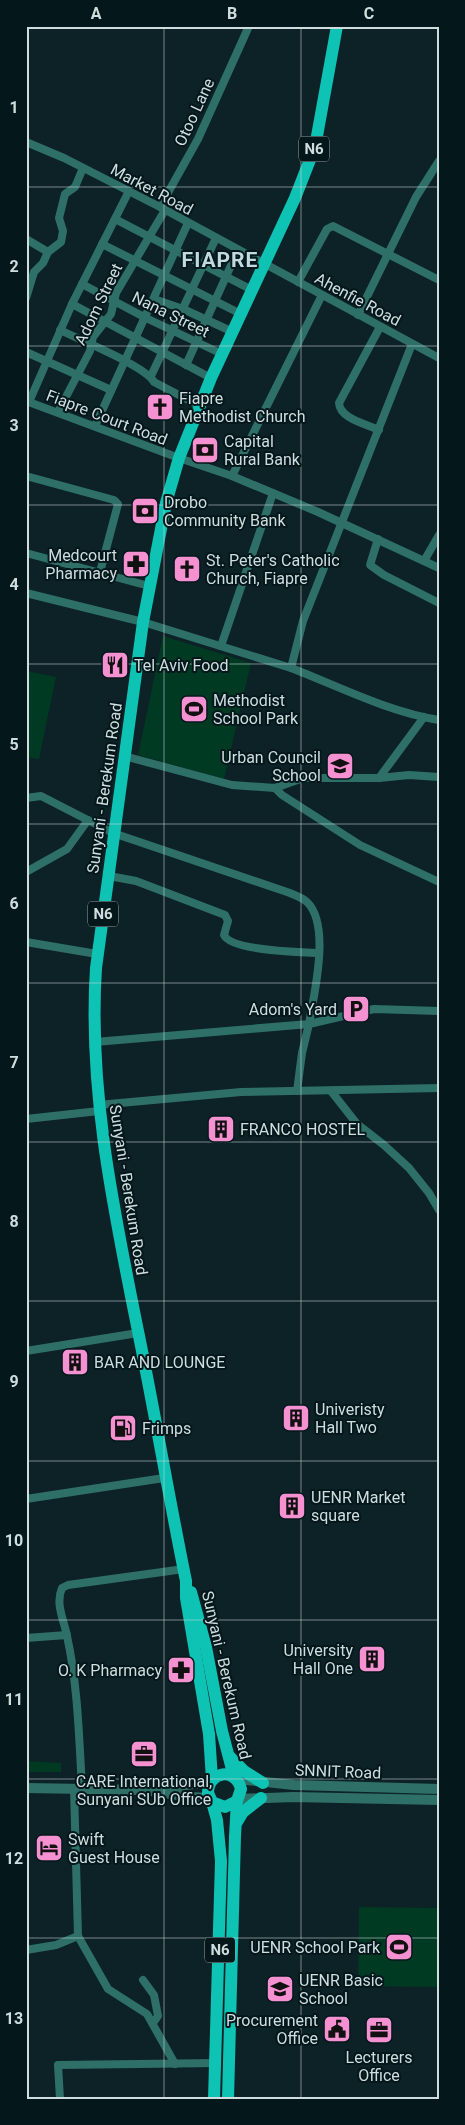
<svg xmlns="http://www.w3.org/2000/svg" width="465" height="2125" viewBox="0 0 465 2125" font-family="Roboto,sans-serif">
<rect width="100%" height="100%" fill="#0d2226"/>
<!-- grass -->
<g fill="#003a22">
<path d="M163 636 251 663 224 779 138 755Z"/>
<path d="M26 671 56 677 39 759 26 757Z"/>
<path d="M26 1761 61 1763V1772H28Z"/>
<path d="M359 1907 439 1908V1987L358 1986Z"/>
</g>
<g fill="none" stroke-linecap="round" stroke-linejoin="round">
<!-- minor -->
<g stroke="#2e7068" stroke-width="8">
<path d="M26 142 64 158 160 207 439 358"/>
<path d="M160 207 198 139 249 26"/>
<path d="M115 219 252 290"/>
<path d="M26 239 48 252"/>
<path d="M102 244 241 314"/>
<path d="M298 282 327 229 333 226 439 280"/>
<path d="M82 284 146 318 222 354"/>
<path d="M26 298 34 272 43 263 48 252 61 242 63 231 59 218 65 194 75 187 83 168"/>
<path d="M154 299 183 309 233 332"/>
<path d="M72 304 211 378"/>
<path d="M358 315 416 197 439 161"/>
<path d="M60 330C80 340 145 366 154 382L200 406"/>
<path d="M26 352 111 390"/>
<path d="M186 365 238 250"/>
<path d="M151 376 216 238"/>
<path d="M26 401 179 458 232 476 318 512 439 568"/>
<path d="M29 402 72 304 129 191"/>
<path d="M58 412 90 351 93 337 111 314 116 293 165 210"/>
<path d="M95 426 188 223"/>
<path d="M379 430C367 424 340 419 339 403L380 327"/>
<path d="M26 476 114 500 118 504 100 572"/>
<path d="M232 476 322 295"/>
<path d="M378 539 370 565 384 575 439 603"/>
<path d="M26 553 149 586"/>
<path d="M424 561 439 535"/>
<path d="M26 593 143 622 291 668 303 621 412 344"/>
<path d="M221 646 273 493"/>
<path d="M291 668C338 686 388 712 439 720"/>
<path d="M124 756 232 785 275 788 303 778H379L409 775 439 777"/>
<path d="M379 778 424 717"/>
<path d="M275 788 282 795 360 845 439 882"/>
<path d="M26 798 41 796 113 833 290 893C295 895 303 898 307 902 331 925 314 994 309 1024L95 1042"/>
<path d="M26 872 67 849 88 820"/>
<path d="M109 876 136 881 225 915 228 921 224 935C231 951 301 952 319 953"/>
<path d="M26 942 97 954"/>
<path d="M297 1091 302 1053 309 1024 374 1009 439 1011"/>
<path d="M331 1091 357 1124 384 1145 409 1168 429 1193 439 1210"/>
<path d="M98 1105 241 1092 439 1088"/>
<path d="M26 1119 99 1111"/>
<path d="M26 1351 138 1333"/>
<path d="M26 1499 164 1478"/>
<path d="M26 1638 67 1635"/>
<path d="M82 1788C79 1738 78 1686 67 1636 64 1620 55 1604 62 1588L68 1585 184 1569"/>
<path d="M78 1936 108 1989 147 2014 175 2064"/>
<path d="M26 1950 56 1945 78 1936 74 1788"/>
<path d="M143 1980 154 1995 158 2016 153 2023"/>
<path d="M60 2099 58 2065 216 2063"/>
</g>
<!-- tertiary -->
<g stroke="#2e7068" stroke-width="10">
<path d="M237 1779 294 1785 439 1789"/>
<path d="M26 1788 145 1790 190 1797 210 1798"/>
<path d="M153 1789 210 1782"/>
<path d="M239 1799 293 1797 439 1800"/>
</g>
<!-- primary -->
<g stroke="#0ec2b4" stroke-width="12">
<path d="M191 1592 206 1647 222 1731 234 1777"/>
<path d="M230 1757 244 1771 263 1783"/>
<path d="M212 1779 209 1734 186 1598V1581C169 1498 155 1414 138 1331 114 1211 88 1091 96 968L143 622 166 503 179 458 211 378 295 198 315 147 337 26"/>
<path d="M212 1802 217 1820 221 1861 214 2099"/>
<path d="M237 1822 243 1812 261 1798"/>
<path d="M228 2099 235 1836 237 1801 241 1789C236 1767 208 1771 208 1793L212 1802 225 1807 237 1801"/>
</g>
</g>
<!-- grid -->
<path fill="none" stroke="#d0dddf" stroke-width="1" stroke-opacity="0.55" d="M164 26V2099M301 26V2099M26 187H439M26 346H439M26 505H439M26 664H439M26 824H439M26 983H439M26 1142H439M26 1301H439M26 1461H439M26 1620H439M26 1779H439M26 1938H439"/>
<!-- icons -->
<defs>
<g id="church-square" transform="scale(1.4375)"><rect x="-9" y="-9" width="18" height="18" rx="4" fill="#f590d1" stroke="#04181c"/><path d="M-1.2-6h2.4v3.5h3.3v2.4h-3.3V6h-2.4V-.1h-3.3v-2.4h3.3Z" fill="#111"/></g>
<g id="bank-square" transform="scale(1.4375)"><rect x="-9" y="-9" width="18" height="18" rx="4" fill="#f590d1" stroke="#04181c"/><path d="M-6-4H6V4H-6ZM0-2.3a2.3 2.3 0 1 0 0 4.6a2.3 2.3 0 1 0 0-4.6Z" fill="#111"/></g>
<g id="pharmacy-square" transform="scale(1.4375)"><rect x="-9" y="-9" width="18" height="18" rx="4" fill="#f590d1" stroke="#04181c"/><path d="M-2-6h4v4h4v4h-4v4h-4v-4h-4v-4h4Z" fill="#111"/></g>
<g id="restaurant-square" transform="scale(1.4375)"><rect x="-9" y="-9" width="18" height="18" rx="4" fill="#f590d1" stroke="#04181c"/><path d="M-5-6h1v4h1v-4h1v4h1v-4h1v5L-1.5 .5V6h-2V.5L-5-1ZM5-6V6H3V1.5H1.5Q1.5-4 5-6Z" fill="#111"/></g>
<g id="stadium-square" transform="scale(1.4375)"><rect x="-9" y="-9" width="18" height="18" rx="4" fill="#f590d1" stroke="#04181c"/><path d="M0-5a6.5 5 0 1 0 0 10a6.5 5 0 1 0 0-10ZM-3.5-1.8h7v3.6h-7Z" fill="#111"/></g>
<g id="school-square" transform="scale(1.4375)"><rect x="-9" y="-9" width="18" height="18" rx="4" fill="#f590d1" stroke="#04181c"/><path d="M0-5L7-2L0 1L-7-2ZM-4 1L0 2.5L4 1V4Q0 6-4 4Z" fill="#111"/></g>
<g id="parking-square" transform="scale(1.4375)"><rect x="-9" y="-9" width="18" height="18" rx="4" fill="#f590d1" stroke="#04181c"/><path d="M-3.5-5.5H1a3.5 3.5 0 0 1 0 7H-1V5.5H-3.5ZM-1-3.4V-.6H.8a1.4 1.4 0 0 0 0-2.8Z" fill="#111"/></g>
<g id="building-square" transform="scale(1.4375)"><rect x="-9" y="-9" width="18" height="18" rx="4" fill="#f590d1" stroke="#04181c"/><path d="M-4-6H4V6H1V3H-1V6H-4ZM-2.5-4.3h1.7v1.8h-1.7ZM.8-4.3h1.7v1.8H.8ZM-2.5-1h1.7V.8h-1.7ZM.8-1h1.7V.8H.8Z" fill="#111"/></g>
<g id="fuel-square" transform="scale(1.4375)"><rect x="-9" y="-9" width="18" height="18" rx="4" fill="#f590d1" stroke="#04181c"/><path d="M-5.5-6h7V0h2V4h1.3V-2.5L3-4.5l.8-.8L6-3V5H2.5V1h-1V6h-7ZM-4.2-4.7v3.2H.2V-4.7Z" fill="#111"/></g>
<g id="office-square" transform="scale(1.4375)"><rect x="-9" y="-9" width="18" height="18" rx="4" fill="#f590d1" stroke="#04181c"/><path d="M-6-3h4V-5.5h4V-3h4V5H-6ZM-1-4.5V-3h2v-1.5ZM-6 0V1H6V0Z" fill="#111"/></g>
<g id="hotel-square" transform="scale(1.4375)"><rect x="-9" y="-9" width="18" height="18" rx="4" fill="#f590d1" stroke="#04181c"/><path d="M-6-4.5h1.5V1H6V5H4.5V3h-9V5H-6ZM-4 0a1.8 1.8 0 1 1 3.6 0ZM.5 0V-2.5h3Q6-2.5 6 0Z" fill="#111"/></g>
<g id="civic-square" transform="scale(1.4375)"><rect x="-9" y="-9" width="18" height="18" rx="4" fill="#f590d1" stroke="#04181c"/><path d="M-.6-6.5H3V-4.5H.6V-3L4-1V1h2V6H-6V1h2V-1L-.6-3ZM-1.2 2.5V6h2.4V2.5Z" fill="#111"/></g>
</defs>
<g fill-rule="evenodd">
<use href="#church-square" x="160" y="407"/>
<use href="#bank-square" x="205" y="450"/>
<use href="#bank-square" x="145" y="511"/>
<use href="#pharmacy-square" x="136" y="564"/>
<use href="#church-square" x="187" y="569"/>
<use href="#restaurant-square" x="115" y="665"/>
<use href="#stadium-square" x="194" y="709"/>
<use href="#school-square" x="340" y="766"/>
<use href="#parking-square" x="356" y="1009"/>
<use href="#building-square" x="221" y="1129"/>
<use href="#building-square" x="75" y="1362"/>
<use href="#building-square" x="296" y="1418"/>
<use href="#fuel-square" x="123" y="1428"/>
<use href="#building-square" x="292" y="1506"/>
<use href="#building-square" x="372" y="1659"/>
<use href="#pharmacy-square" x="181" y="1670"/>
<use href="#office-square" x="144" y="1754"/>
<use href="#hotel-square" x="49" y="1848"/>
<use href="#stadium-square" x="399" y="1947"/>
<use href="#school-square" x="280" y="1989"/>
<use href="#civic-square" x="337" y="2029"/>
<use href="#office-square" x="379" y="2030"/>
</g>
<g text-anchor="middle" stroke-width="4" stroke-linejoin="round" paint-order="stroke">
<!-- shield labels -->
<g fill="#04181c" stroke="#93a2a4" stroke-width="1">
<rect x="299" y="136.5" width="30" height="25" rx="4"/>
<rect x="88" y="901.5" width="30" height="25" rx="4"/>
<rect x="205" y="1937.5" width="30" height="25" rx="4"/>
</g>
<g font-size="15" font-weight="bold" fill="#d0dddf">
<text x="314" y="154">N6</text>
<text x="103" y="919">N6</text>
<text x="220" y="1955">N6</text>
</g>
<!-- street labels -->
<g font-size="16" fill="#d0dddf" stroke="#04181c">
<text transform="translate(194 112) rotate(-65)" y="6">Otoo Lane</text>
<text transform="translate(152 189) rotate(28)" y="6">Market Road</text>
<text transform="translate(358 299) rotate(28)" y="6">Ahenfie Road</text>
<text transform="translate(98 304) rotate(-64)" y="6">Adom Street</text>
<text transform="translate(171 314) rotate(26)" y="6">Nana Street</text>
<text transform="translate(107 417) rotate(21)" y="6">Fiapre Court Road</text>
<text transform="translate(104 788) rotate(-82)" y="6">Sunyani - Berekum Road</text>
<text transform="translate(129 1190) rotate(81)" y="6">Sunyani - Berekum Road</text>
<text transform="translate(227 1675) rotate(77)" y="6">Sunyani - Berekum Road</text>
<text transform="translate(338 1771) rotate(2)" y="6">SNNIT Road</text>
</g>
<!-- poi labels -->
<g font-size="16" fill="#d0dddf" stroke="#04181c" text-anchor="start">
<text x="179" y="404">Fiapre<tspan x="179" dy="18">Methodist Church</tspan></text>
<text x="224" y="447">Capital<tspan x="224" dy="18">Rural Bank</tspan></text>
<text x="164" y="508">Drobo<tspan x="164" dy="18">Community Bank</tspan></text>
<text x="117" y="561" text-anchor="end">Medcourt<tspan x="117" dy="18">Pharmacy</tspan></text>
<text x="206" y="566">St. Peter's Catholic<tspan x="206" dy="18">Church, Fiapre</tspan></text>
<text x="134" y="671">Tel Aviv Food</text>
<text x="213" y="706">Methodist<tspan x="213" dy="18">School Park</tspan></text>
<text x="321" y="763" text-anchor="end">Urban Council<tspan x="321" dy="18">School</tspan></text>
<text x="337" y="1015" text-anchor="end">Adom's Yard</text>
<text x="240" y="1135">FRANCO HOSTEL</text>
<text x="94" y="1368">BAR AND LOUNGE</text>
<text x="315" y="1415">Univeristy<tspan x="315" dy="18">Hall Two</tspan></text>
<text x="142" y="1434">Frimps</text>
<text x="311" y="1503">UENR Market<tspan x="311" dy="18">square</tspan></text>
<text x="353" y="1656" text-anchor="end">University<tspan x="353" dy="18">Hall One</tspan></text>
<text x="162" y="1676" text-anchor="end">O. K Pharmacy</text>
<text x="144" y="1787" text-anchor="middle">CARE International,<tspan x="144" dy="18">Sunyani SUb Office</tspan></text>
<text x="68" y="1845">Swift<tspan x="68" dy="18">Guest House</tspan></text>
<text x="380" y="1953" text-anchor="end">UENR School Park</text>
<text x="299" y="1986">UENR Basic<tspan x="299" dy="18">School</tspan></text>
<text x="318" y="2026" text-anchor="end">Procurement<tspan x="318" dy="18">Office</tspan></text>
<text x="379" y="2063" text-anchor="middle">Lecturers<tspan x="379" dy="18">Office</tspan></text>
</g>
<!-- district labels -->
<g font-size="21" font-weight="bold" letter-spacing="1" fill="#c0dadf" stroke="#04181c">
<text x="220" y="267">FIAPRE</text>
</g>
</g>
<!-- border -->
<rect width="465" height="2125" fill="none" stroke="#04181c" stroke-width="55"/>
<rect x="28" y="28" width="410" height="2070" fill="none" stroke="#d0dddf" stroke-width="2"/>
<g font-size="16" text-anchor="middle" font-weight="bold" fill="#d0dddf">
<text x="96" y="19">A</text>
<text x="232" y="19">B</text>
<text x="369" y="19">C</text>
<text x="14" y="113">1</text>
<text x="14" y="272">2</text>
<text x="14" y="431">3</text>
<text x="14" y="590">4</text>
<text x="14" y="750">5</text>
<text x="14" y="909">6</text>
<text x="14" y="1068">7</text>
<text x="14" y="1227">8</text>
<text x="14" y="1387">9</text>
<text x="14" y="1546">10</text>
<text x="14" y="1705">11</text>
<text x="14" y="1864">12</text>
<text x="14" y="2024">13</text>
</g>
</svg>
